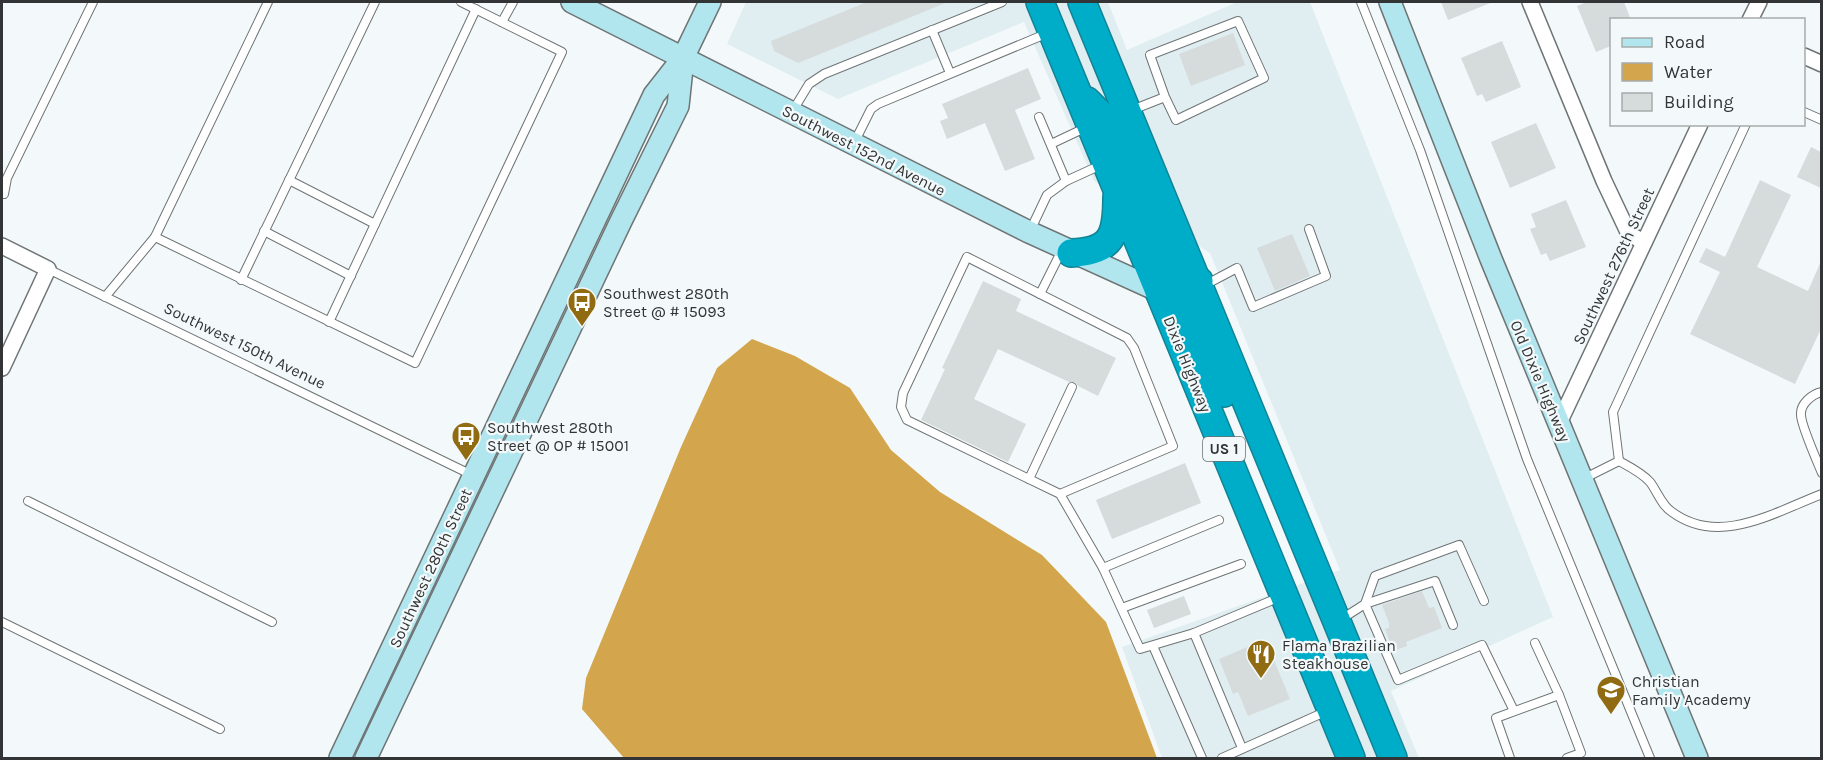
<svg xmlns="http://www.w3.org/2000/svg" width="1823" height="760" viewBox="0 0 1823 760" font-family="Karla,sans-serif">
<rect width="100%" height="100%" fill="#f3f9fa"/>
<!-- built -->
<path fill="#e0eef2" d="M746 2H1108L1127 50 1237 2H1310L1553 617 1391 691 1419 758H1162L1122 647 1340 570 1210 253 1094 181 1024 22 838 99 727 44Z"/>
<!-- water -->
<path fill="#d3a64d" d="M752 339 795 356 850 388 891 450 940 492 1042 555 1106 622 1157 758H624L582 709 586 678 681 447 717 368Z"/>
<!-- building -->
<g fill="#d6dbdc">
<path d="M867 2H948L798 63 774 51 771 41Z"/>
<path d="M1441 2H1493L1448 20Z"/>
<path d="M1587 2H1624L1631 20H1611V46L1596 52 1577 6Z"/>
<path d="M1233 33 1245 65 1191 86 1179 54Z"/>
<path d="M1502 41 1521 87 1486 102 1482 94 1477 96 1461 58Z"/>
<path d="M1028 68 1041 99 1015 110 1035 159 1005 171 985 123 947 139 940 121 948 118 942 104Z"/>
<path d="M1536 123 1556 168 1510 188 1491 142Z"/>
<path d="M1811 147 1821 152V188L1797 177Z"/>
<path d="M1760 180 1791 195 1757 267 1808 291 1821 261V329L1795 384 1690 334 1720 272 1699 262 1706 248 1725 257Z"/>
<path d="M1566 200 1586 247 1550 261 1546 253 1541 255 1530 229 1536 227 1531 214Z"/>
<path d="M1292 234 1310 276 1275 291 1257 248Z"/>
<path d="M983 281 1021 299 1016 311 1116 358 1098 396 1078 386 1075 382H1069L998 349 974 399 1026 424 1008 462 921 420 945 369 942 368Z"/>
<path d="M1185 463 1201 503 1112 539 1096 500Z"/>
<path d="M1422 591 1429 608 1434 607 1442 628 1406 642 1407 646 1393 651 1385 629 1389 628V623L1382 605Z"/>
<path d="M1184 596 1191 614 1154 628 1147 610Z"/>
<path d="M1257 643 1260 651 1269 648 1290 699 1248 716 1238 692 1233 694 1219 659Z"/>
</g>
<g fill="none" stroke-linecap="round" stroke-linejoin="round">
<!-- lane casing -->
<g stroke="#6f7475" stroke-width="10">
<g id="lane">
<path d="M1361 2 1420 150 1527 459 1650 758"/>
<path d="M502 22 513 2"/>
<path d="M932 30 950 73"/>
<path d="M1132 110 1165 97 1176 120 1264 78 1238 21 1150 55 1165 97"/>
<path d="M792 112 809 84 824 74 1002 2"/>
<path d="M1804 112 1822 120"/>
<path d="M1039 117 1066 181"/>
<path d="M854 143 871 109 878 104 1048 33"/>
<path d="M1051 144 1087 127"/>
<path d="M289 180 375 224"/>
<path d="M4 194 7 178 93 2"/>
<path d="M264 231 351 276"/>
<path d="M1030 231 1047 195 1066 181 1101 165"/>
<path d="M155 237 415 363 562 52 461 2"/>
<path d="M48 269 472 475"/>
<path d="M241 280 375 2"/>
<path d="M1205 285 1237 268 1253 307 1326 276 1309 229"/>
<path d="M1040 294 1062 250"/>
<path d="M105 297 155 237 268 2"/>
<path d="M329 322 476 9"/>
<path d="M1822 392C1812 394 1800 404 1801 415 1801 425 1817 461 1822 473"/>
<path d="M1619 461C1630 467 1642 473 1650 482 1657 491 1662 506 1672 512 1719 547 1775 512 1822 494"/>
<path d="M1029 479 1072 387"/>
<path d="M1583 479 1619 461 1613 412 1746 124"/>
<path d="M1060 494 1173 446 1134 348 1127 338 967 257 903 393 901 407 907 420 1060 494 1103 568 1140 649 1194 633 1280 597"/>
<path d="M28 501 272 622"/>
<path d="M1103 568 1219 520"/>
<path d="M1122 608 1241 564"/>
<path d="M1340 620 1365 604 1375 576 1459 545 1484 601"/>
<path d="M2 622 220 729"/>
<path d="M1453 625 1435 581 1365 604 1398 680 1482 645 1514 711"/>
<path d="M1194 633 1242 748"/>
<path d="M1535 643 1559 695"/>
<path d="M1153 646 1202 758"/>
<path d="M1222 758 1327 711"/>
<path d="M1510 758 1496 718 1559 695 1581 753 1567 758"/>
</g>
</g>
<!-- street casing -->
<g stroke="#6f7475" stroke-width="18">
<g id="street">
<path d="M1530 2 1604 181 1629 234 1644 242"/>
<path d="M1750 20 1759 2"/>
<path d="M1804 56 1822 64"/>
<path d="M2 246 48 269 2 368"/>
<path d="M1559 423 1700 124"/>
</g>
</g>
<!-- secondary casing -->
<g stroke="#6f7475" stroke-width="24">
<g id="secondary">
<path d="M572 2 1029 232 1159 291"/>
<path d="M1390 2 1491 259 1697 758"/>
<path d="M340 758 654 95 683 58 710 2"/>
<path d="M366 758 621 221 678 106 683 59"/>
</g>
</g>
<!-- highway casing -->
<g stroke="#128395" stroke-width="30">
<g id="highway">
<path d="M1040 2 1351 758"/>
<path d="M1082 2C1187 253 1289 506 1393 758"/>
<path d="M1087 101 1110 124 1132 170 1172 270C1180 281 1185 285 1199 281"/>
<path d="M1071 253C1113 252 1117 234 1117 197"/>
<path d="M1159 291 1180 301 1188 308 1224 393"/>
</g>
</g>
<!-- lane -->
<use href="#lane" stroke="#fff" stroke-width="8"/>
<!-- street -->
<use href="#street" stroke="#fff" stroke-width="15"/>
<!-- secondary -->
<use href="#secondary" stroke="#b2e6ee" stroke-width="21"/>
<!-- highway -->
<use href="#highway" stroke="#00adc8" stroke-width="27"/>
</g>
<!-- icons -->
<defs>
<g id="bus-pin" transform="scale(1.5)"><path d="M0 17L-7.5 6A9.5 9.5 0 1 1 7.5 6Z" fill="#906b11" stroke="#f3f9fa"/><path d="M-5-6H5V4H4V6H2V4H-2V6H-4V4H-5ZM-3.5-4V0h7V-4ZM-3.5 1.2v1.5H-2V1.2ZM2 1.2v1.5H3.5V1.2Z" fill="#fff"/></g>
<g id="restaurant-pin" transform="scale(1.5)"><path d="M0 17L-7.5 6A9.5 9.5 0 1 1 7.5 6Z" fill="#906b11" stroke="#f3f9fa"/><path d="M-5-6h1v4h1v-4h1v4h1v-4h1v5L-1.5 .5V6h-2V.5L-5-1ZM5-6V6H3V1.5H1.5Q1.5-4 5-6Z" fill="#fff"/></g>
<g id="school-pin" transform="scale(1.5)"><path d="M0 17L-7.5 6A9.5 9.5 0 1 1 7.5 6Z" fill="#906b11" stroke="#f3f9fa"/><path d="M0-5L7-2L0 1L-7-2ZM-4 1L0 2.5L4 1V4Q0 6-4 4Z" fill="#fff"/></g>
</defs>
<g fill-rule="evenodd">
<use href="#bus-pin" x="582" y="302"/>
<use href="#bus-pin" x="466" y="436"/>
<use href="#restaurant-pin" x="1261" y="654"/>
<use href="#school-pin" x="1611" y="690"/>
</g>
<g text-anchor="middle" stroke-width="4.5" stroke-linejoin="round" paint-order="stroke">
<!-- shield labels -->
<rect fill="#f3f9fa" stroke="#6c6f70" stroke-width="1.5" x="1203" y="437" width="42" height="24" rx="4.5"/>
<g font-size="15" font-weight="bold" fill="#323435">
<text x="1224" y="454">US 1</text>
</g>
<!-- street labels -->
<g font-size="16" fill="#323435" stroke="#f3f9fa">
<text transform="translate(864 150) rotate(27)" y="6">Southwest 152nd Avenue</text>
<text transform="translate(1613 266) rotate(-65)" y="6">Southwest 276th Street</text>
<text transform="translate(245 345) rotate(26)" y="6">Southwest 150th Avenue</text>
<text transform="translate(1188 364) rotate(68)" y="6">Dixie Highway</text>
<text transform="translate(1541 381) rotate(67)" y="6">Old Dixie Highway</text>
<text transform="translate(430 568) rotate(-65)" y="6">Southwest 280th Street</text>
</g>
<!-- poi labels -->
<g font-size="16" fill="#323435" stroke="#f3f9fa" text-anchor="start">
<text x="603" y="299">Southwest 280th<tspan x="603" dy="18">Street @ # 15093</tspan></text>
<text x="487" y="433">Southwest 280th<tspan x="487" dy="18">Street @ OP # 15001</tspan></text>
<text x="1282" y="651">Flama Brazilian<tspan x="1282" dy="18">Steakhouse</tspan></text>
<text x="1632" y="687">Christian<tspan x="1632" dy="18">Family Academy</tspan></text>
</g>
</g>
<!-- border -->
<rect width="1823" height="760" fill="none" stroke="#323435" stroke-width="6"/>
<!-- legend -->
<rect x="1610" y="18" width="195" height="108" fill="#f3f9fa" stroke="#a6aaab" stroke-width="1.5"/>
<rect x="1622" y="38" width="30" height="9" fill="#b2e6ee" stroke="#a6aaab" stroke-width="1.5"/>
<text x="1664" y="48" font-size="18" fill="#323435">Road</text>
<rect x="1622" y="63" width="30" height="18" fill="#d3a64d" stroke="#a6aaab" stroke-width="1.5"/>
<text x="1664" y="78" font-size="18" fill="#323435">Water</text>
<rect x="1622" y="93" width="30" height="18" fill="#d6dbdc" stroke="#a6aaab" stroke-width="1.5"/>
<text x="1664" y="108" font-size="18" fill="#323435">Building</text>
</svg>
